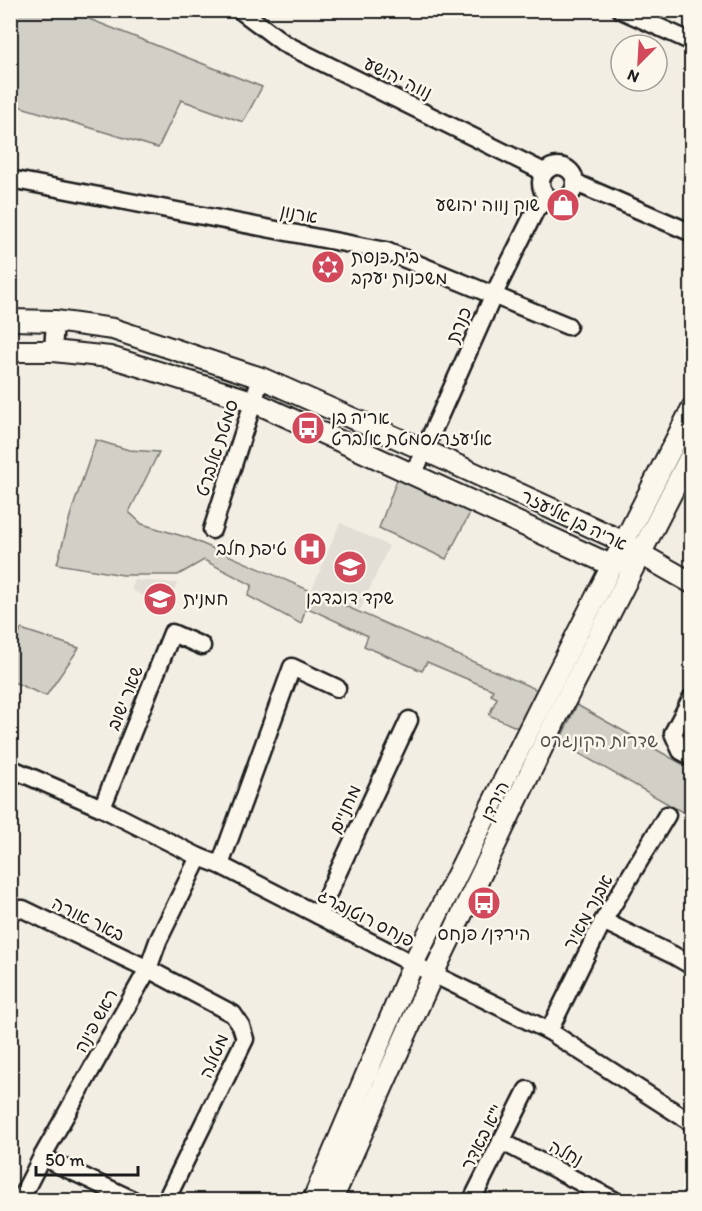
<svg xmlns="http://www.w3.org/2000/svg" width="702" height="1211" viewBox="0 0 702 1211" font-family="Itim,'Playpen Sans Hebrew',sans-serif">
<rect width="100%" height="100%" fill="#f2eee4"/>
<filter id="ink" filterUnits="userSpaceOnUse"><feTurbulence type="fractalNoise" baseFrequency=".0167" numOctaves="2"/><feDisplacementMap in="SourceGraphic" scale="12" xChannelSelector="R" yChannelSelector="G"/><feConvolveMatrix kernelMatrix="1 2 1 2 8 2 1 2 1" color-interpolation-filters="sRGB"/></filter>
<g filter="url(#ink)">
<!-- built -->
<g fill="#e2ded5">
<path d="M340 523 389 546 360 610 312 589Z"/>
<path d="M135 580 177 583 168 607 131 590Z"/>
</g>
<!-- green -->
<g fill="#d2cfc6" stroke="#777671" stroke-width="1.5">
<path d="M10 11H69L262 87 243 122 181 100 158 148 11 104Z"/>
<path d="M96 440 129 450 159 452 129 512 142 524 189 538 538 690 518 728 489 715 497 698 491 695 493 690 427 662 422 671 364 646 368 636 306 607 301 624 248 596 252 585 204 560 178 575H123L57 564 71 513Z"/>
<path d="M398 477 471 511 446 559 379 528Z"/>
<path d="M21 629 79 648 46 696 11 681V657Z"/>
<path d="M577 705 691 769V817L559 742Z"/>
</g>
<g fill="none" stroke-linecap="round" stroke-linejoin="round">
<!-- minor casing -->
<g stroke="#1c1c1c" stroke-width="21">
<g id="minor">
<path d="M240 10 285 44 544 172"/>
<path d="M621 10 692 42"/>
<circle cx="558" cy="183" r="17"/>
<path d="M10 179 386 251 568 326"/>
<path d="M576 183 692 233"/>
<path d="M53 351 55 321"/>
<path d="M414 473 494 294 536 209 549 198"/>
<path d="M212 530 261 378"/>
<path d="M692 697 673 733 681 751 692 757"/>
<path d="M10 768 102 808 199 857 220 865 433 974 549 1031 692 1123"/>
<path d="M102 808 172 633 202 646"/>
<path d="M220 865 292 667 337 688"/>
<path d="M10 909H23L148 969 233 1014 241 1026 245 1039 166 1200"/>
<path d="M318 915 409 720"/>
<path d="M603 921 673 955 692 966"/>
<path d="M549 1031 603 921 667 815"/>
<path d="M501 1141 614 1200"/>
<path d="M42 1157 133 1200"/>
<path d="M20 1200 42 1157 148 969 158 941 199 857"/>
<path d="M472 1200 527 1090"/>
</g>
</g>
<!-- tertiary casing -->
<g stroke="#1c1c1c" stroke-width="24">
<g id="tertiary">
<path d="M10 320 55 321 113 329 261 378 424 450 624 542 639 553 692 583"/>
<path d="M10 351H53L110 357 252 401 611 565 623 560"/>
<path d="M313 1200 413 964 539 709 692 408"/>
<path d="M332 1200 433 974 557 717 692 453"/>
</g>
</g>
<!-- minor -->
<use href="#minor" stroke="#fbf7ec" stroke-width="16"/>
<!-- tertiary -->
<use href="#tertiary" stroke="#fbf7ec" stroke-width="20"/>
</g>
</g>
<!-- icons -->
<defs>
<g id="shop-disc" transform="scale(1.725)"><circle r="9.5" fill="#d1495b" stroke="#fbf7ec"/><path d="M-5-2.5h2.3a2.7 3.5 0 0 1 5.4 0H5L5.5 6h-11ZM-1.5-2.5h3a1.5 2.3 0 0 0-3 0Z" fill="#fff"/></g>
<g id="synagogue-disc" transform="scale(1.725)"><circle r="9.5" fill="#d1495b" stroke="#fbf7ec"/><path d="M0-6.5L5.6 3.2H-5.6ZM0 6.5L5.6-3.2H-5.6Z" fill="#fff"/></g>
<g id="bus-disc" transform="scale(1.725)"><circle r="9.5" fill="#d1495b" stroke="#fbf7ec"/><path d="M-5-6H5V4H4V6H2V4H-2V6H-4V4H-5ZM-3.5-4V0h7V-4ZM-3.5 1.2v1.5H-2V1.2ZM2 1.2v1.5H3.5V1.2Z" fill="#fff"/></g>
<g id="hospital-disc" transform="scale(1.725)"><circle r="9.5" fill="#d1495b" stroke="#fbf7ec"/><path d="M-5-5h3v3.5h4V-5h3V5h-3V1.5h-4V5h-3Z" fill="#fff"/></g>
<g id="school-disc" transform="scale(1.725)"><circle r="9.5" fill="#d1495b" stroke="#fbf7ec"/><path d="M0-5L7-2L0 1L-7-2ZM-4 1L0 2.5L4 1V4Q0 6-4 4Z" fill="#fff"/></g>
</defs>
<g fill-rule="evenodd">
<use href="#shop-disc" x="563" y="205"/>
<use href="#synagogue-disc" x="328" y="267"/>
<use href="#bus-disc" x="308" y="428"/>
<use href="#hospital-disc" x="310" y="549"/>
<use href="#school-disc" x="350" y="567"/>
<use href="#school-disc" x="160" y="599"/>
<use href="#bus-disc" x="484" y="903"/>
</g>
<g text-anchor="middle" stroke-width="5" stroke-linejoin="round" paint-order="stroke">
<!-- street labels -->
<g font-size="18" fill="#1c1c1c" stroke="#fbf7ec">
<text transform="translate(398 78) rotate(26)" y="6">נווה יהושע</text>
<text transform="translate(299 214) rotate(11)" y="6">ארנון</text>
<text transform="translate(459 325) rotate(-66)" y="6">כנרת</text>
<text transform="translate(217 448) rotate(-72)" y="6">סמטת אלברט</text>
<text transform="translate(574 520) rotate(26)" y="6">אריה בן אליעזר</text>
<text transform="translate(125 698) rotate(-68)" y="6">שאר ישוב</text>
<text transform="translate(495 801) rotate(-64)" y="6">הירדן</text>
<text transform="translate(345 809) rotate(-65)" y="6">מחניים</text>
<text transform="translate(588 912) rotate(-61)" y="6">אבנר מאיר</text>
<text transform="translate(366 918) rotate(27)" y="6">פנחס רוטנברג</text>
<text transform="translate(88 919) rotate(26)" y="6">באר אורה</text>
<text transform="translate(96 1021) rotate(-61)" y="6">ראש פינה</text>
<text transform="translate(214 1056) rotate(-67)" y="6">מטולה</text>
<text transform="translate(482 1137) rotate(-63)" y="6">י"א באדר</text>
<text transform="translate(566 1153) rotate(27)" y="6">נחלה</text>
</g>
<!-- poi labels -->
<g font-size="18" fill="#1c1c1c" stroke="#fbf7ec" text-anchor="start">
<text x="540" y="211" text-anchor="end">שוק נווה יהושע</text>
<text x="351" y="263">בית כנסת<tspan x="351" dy="21">משכנות יעקב</tspan></text>
<text x="331" y="424">אריה בן<tspan x="331" dy="21">אליעזר/סמטת אלברט</tspan></text>
<text x="287" y="555" text-anchor="end">טיפת חלב</text>
<text x="350" y="604" text-anchor="middle">שקד דובדבן</text>
<text x="183" y="605">חמנית</text>
<text x="484" y="940" text-anchor="middle">הירדן/ פנחס</text>
</g>
<!-- park labels -->
<g font-size="18" fill="#53524f" stroke="#fbf7ec">
<text x="599" y="747">שדרות הקונגרס</text>
</g>
</g>
<!-- margin -->
<rect width="702" height="1211" fill="none" stroke="#fbf7ec" stroke-width="36"/>
<rect x="18" y="18" width="666" height="1175" fill="none" stroke="#1c1c1c" stroke-width="2" filter="url(#ink)"/>
<!-- north arrow -->
<g transform="translate(639 63) rotate(204)"><circle r="28" fill="#fbf7ec" stroke="#a29f99" stroke-width="1.5"/>
<path d="M0-4.5L10 22L0 15L-10 22Z" fill="#d1495b"/>
<text y="-9" font-size="16" font-weight="bold" text-anchor="middle" fill="#1c1c1c">N</text>
</g>
<!-- scale -->
<path d="M36 1166v9h102v-9" fill="none" stroke="#1c1c1c" stroke-width="3"/>
<text x="45" y="1166" font-size="18" fill="#1c1c1c" stroke="#fbf7ec" stroke-width="4.5" paint-order="stroke">50 m</text>
</svg>
